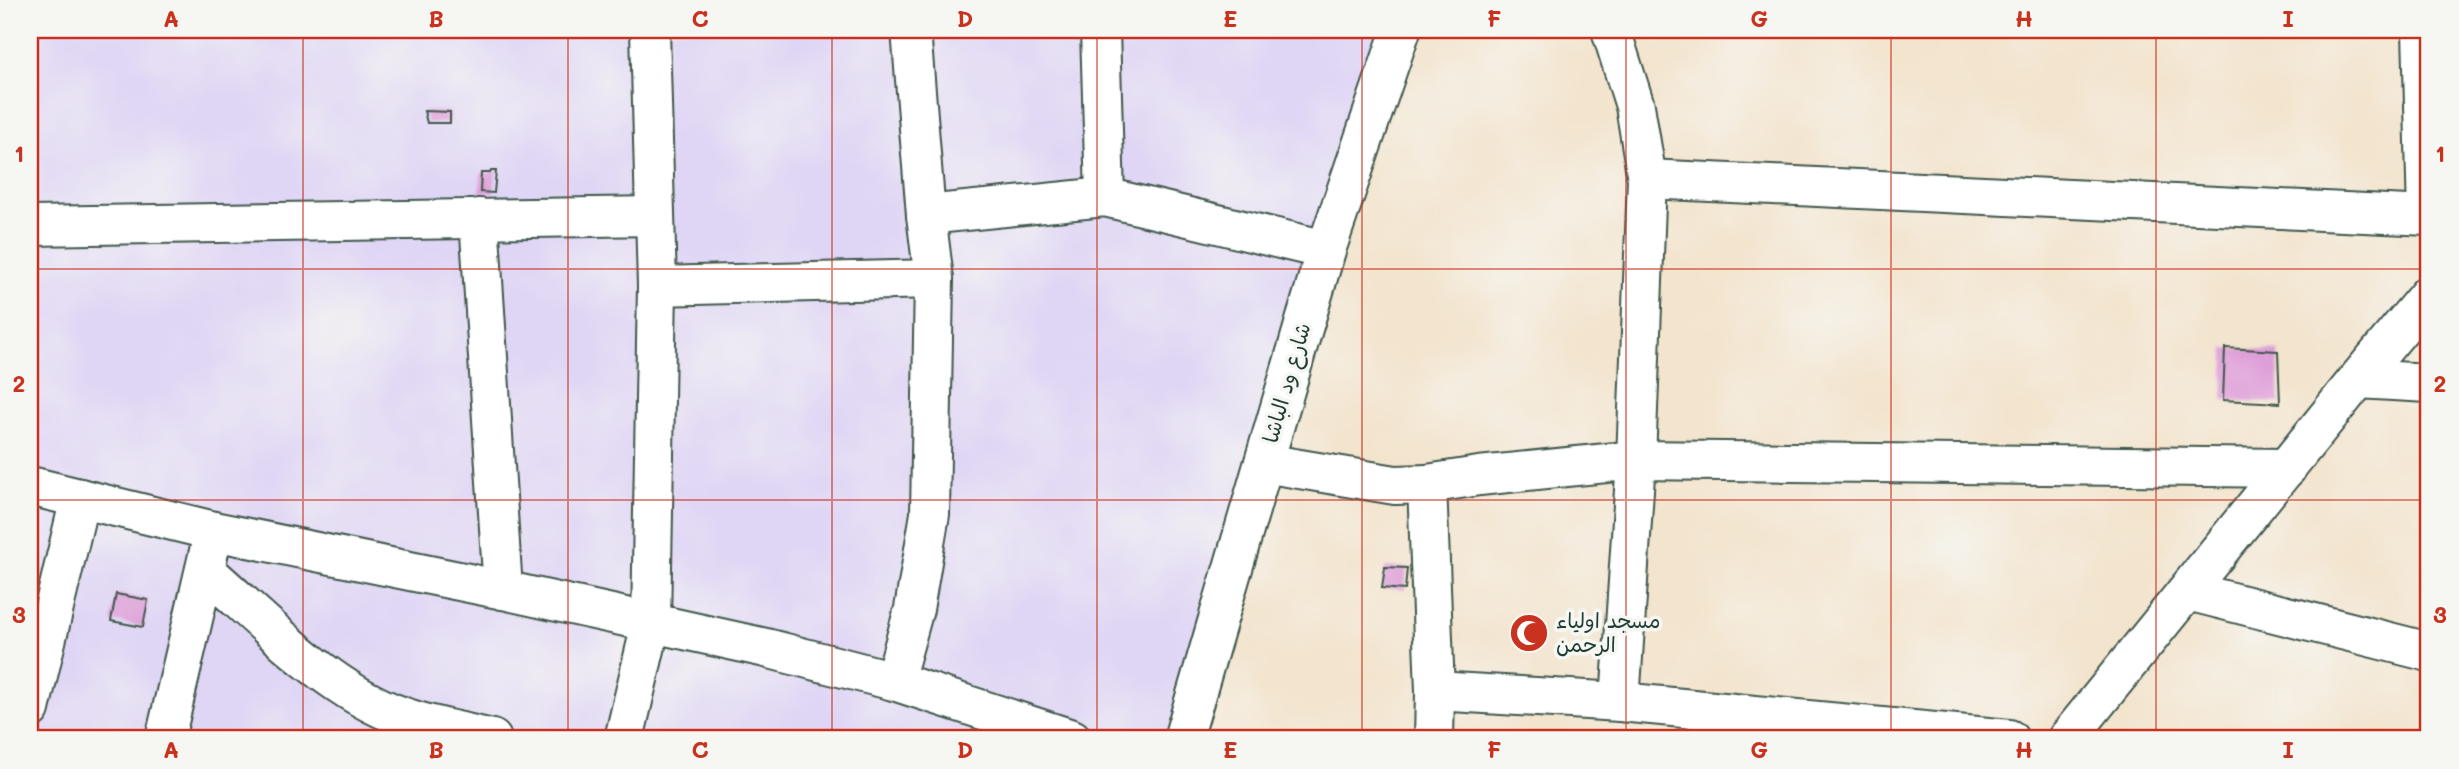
<svg xmlns="http://www.w3.org/2000/svg" width="2459" height="769" viewBox="0 0 2459 769" font-family="Mali,'Playpen Sans Arabic',sans-serif">
<rect width="100%" height="100%" fill="#f6f6f2"/>
<filter id="ink" filterUnits="userSpaceOnUse"><feTurbulence type="fractalNoise" baseFrequency=".0143" numOctaves="2"/><feDisplacementMap in="SourceGraphic" scale="14" xChannelSelector="R" yChannelSelector="G"/><feConvolveMatrix kernelMatrix="1 2 1 2 8 2 1 2 1" color-interpolation-filters="sRGB"/></filter>
<filter id="wash" filterUnits="userSpaceOnUse"><feTurbulence type="fractalNoise" baseFrequency=".00686" numOctaves="4" result="noise"/><feDisplacementMap in="SourceGraphic" scale="28" xChannelSelector="R" yChannelSelector="G"/><feGaussianBlur stdDeviation="1.57" result="paint"/><feColorMatrix in="noise" values="0 0 0 0 0 0 0 0 0 0 0 0 0 0 0 0 0 1.4 0 .05"/><feComposite in="paint" operator="in"/></filter>
<g filter="url(#wash)">
<rect width="100%" height="100%" fill="#f3e4cd"/>
<!-- built -->
<path fill="#dfd5f5" d="M30 30H1392L1168 739H30Z"/>
<g id="blocks">
<!-- building -->
<g fill="#de9fd8">
<path d="M424 111 450 112V123H427Z"/>
<path d="M491 171H496L494 193 480 192 481 173H490Z"/>
<path d="M2225 348 2278 351 2280 403 2223 400Z"/>
<path d="M1385 567 1407 568 1405 590 1382 588Z"/>
<path d="M116 594 148 600 143 627 111 621Z"/>
</g>
</g>
</g>
<g filter="url(#ink)">
<use href="#blocks" fill-opacity="0" stroke="#3f564b" stroke-width="2"/>
<g fill="none" stroke-linecap="round" stroke-linejoin="round">
<!-- minor casing -->
<g stroke="#3f564b" stroke-width="42">
<g id="minor">
<path d="M1100 30 1105 197"/>
<path d="M1611 30 1635 106 1647 179 1636 460 1620 702"/>
<path d="M2422 30 2427 216"/>
<path d="M1647 179 2429 216"/>
<path d="M926 215 1105 197 1326 250"/>
<path d="M479 218 503 590"/>
<path d="M30 226 655 216"/>
<path d="M657 286 934 279"/>
<path d="M2358 379 2429 383"/>
<path d="M1264 463 1395 485 1427 484 1479 476 1636 460 2287 468"/>
<path d="M1427 484 1435 691 1434 739"/>
<path d="M30 486 214 531 503 590 766 648 894 681 1072 739"/>
<path d="M205 570C257 615 312 673 373 704 409 723 452 729 492 739"/>
<path d="M2188 591 2429 652"/>
<path d="M894 681 914 609 930 514 934 279 926 215 911 30"/>
<path d="M1435 691 1620 702 2009 739"/>
<path d="M30 709 80 498"/>
<path d="M165 739 210 547"/>
<path d="M624 739 651 624 657 286 650 30"/>
<path d="M1183 739 1326 250 1401 30"/>
<path d="M2067 739 2358 379 2429 294"/>
</g>
</g>
<!-- minor -->
<use href="#minor" stroke="#fff" stroke-width="38"/>
</g>
</g>
<!-- grid -->
<path fill="none" stroke="#c8321e" stroke-width="2" stroke-opacity="0.55" d="M303 30V739M568 30V739M832 30V739M1097 30V739M1362 30V739M1626 30V739M1891 30V739M2156 30V739M30 269H2429M30 500H2429"/>
<!-- icons -->
<defs>
<g id="mosque-disc" transform="scale(2.0125)"><circle r="9.5" fill="#c8321e" stroke="#f6f6f2"/><path d="M3.5-4.9A6 6 0 1 0 3.5 4.9A5 5 0 1 1 3.5-4.9Z" fill="#fff"/></g>
</defs>
<g fill-rule="evenodd">
<use href="#mosque-disc" x="1529" y="633"/>
</g>
<g text-anchor="middle" stroke-width="7" stroke-linejoin="round" paint-order="stroke">
<!-- street labels -->
<g font-size="21" fill="#1f3d34" stroke="#f6f6f2">
<text transform="translate(1287 383) rotate(-74)" y="7">شارع ود الباشا</text>
</g>
<!-- poi labels -->
<g font-size="21" fill="#1f3d34" stroke="#f6f6f2" text-anchor="start">
<text x="1556" y="628">مسجد اولياء<tspan x="1556" dy="24">الرحمن</tspan></text>
</g>
</g>
<!-- margin -->
<rect width="2459" height="769" fill="none" stroke="#f6f6f2" stroke-width="77"/>
<rect x="38" y="38" width="2382" height="692" fill="none" stroke="#c8321e" stroke-width="2.5"/>
<g font-size="23" text-anchor="middle" font-weight="bold" fill="#c8321e">
<text x="171" y="27">A</text>
<text x="436" y="27">B</text>
<text x="700" y="27">C</text>
<text x="965" y="27">D</text>
<text x="1230" y="27">E</text>
<text x="1494" y="27">F</text>
<text x="1759" y="27">G</text>
<text x="2024" y="27">H</text>
<text x="2288" y="27">I</text>
<text x="19" y="162">1</text>
<text x="2440" y="162">1</text>
<text x="19" y="392">2</text>
<text x="2440" y="392">2</text>
<text x="19" y="623">3</text>
<text x="2440" y="623">3</text>
<text x="171" y="758">A</text>
<text x="436" y="758">B</text>
<text x="700" y="758">C</text>
<text x="965" y="758">D</text>
<text x="1230" y="758">E</text>
<text x="1494" y="758">F</text>
<text x="1759" y="758">G</text>
<text x="2024" y="758">H</text>
<text x="2288" y="758">I</text>
</g>
</svg>
